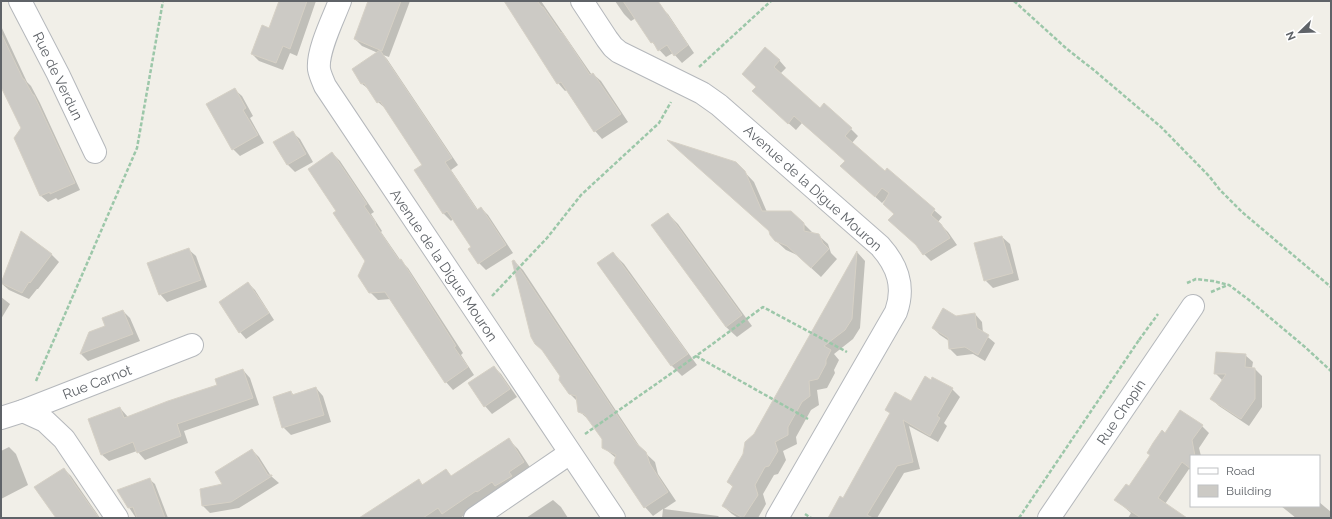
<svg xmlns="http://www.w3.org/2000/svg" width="1332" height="519" viewBox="0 0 1332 519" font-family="Raleway,sans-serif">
<rect width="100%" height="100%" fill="#f1efe8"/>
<!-- shadow -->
<g fill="#0003">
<path d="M281 1H316L297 56 290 53 283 70 259 61 252 54 270 29Z"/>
<path d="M369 1H410L389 57 383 55 387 59 458 165 451 170 478 210 481 208 488 215 513 253 486 270 479 263 472 248 453 219 451 221 443 213 423 165 386 109 378 102 370 90 362 84 378 53 362 46 355 39Z"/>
<path d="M505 1H541L592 75 593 74 601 81 628 122 602 139 595 131 567 90 565 91 558 83Z"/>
<path d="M615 1H653L668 14 694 53 682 63 673 53 666 57 652 42 636 18 631 21 624 14Z"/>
<path d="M1 26 27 82 31 86 40 103 80 190 58 200 56 198 48 202 41 196 15 138 22 128 1 85Z"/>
<path d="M779 60 786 68 780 74 820 109 851 129 858 136 852 143 885 172 888 170 942 217 938 222 948 232 957 245 931 261 924 254 895 214 886 199 882 203 849 173 846 161 802 123 796 130 753 91Z"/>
<path d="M234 89 242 96 253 116 250 118 264 143 240 156 233 149Z"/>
<path d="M292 132 300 139 313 162 295 172 288 165Z"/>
<path d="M332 153 340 161 374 212 371 214 382 231 381 232 401 261 408 268 463 353 461 355 474 375 453 390 446 382 391 299 378 300 370 292 366 261 338 211Z"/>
<path d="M736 163 754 182 767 212 803 223 813 233 818 235 828 244 831 253 837 259 821 277 797 255 786 250 776 241Z"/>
<path d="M668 214 678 224 752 326 737 337 726 327Z"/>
<path d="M1002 237 1010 244 1019 280 993 288 985 280Z"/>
<path d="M188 249 196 256 207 287 167 302 160 294Z"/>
<path d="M857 252 865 261 860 328 853 339 834 354 839 360 834 370 835 373 827 388 817 390 819 405 811 410 796 437 797 444 783 451 786 460 778 474 774 475 763 494 766 504 758 518H738L732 514 723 506 733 487 728 482Z"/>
<path d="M613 253 624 264 697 365 682 376 672 366 598 264Z"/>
<path d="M51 254 59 262 38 289H37L29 299 9 290 1 283Z"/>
<path d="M514 261 523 270 642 450 655 462 658 474 676 501 664 509 718 516 720 518H662L663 509 653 516 645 507 616 458 603 447V439L590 421 579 411 578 402 570 394 561 376Z"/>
<path d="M248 283 255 290 274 320 246 339 240 332Z"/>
<path d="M1 297 10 304 1 319Z"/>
<path d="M123 311 130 318 140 341 88 361 81 354 90 332 106 326Z"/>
<path d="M975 314 982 322 983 333 995 343 985 361 973 354 957 356 950 349 949 341 940 335 933 328Z"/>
<path d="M1245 355 1253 362 1252 368 1255 369 1262 376V407L1249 426 1219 406 1212 399 1223 381 1215 373Z"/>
<path d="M494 367 501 374 517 397 492 414 485 406 469 384Z"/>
<path d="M243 370 250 378 259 405 184 431 188 443 145 460 137 451 109 461 101 454 120 408 128 417 219 386Z"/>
<path d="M933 378 952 389 960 397 944 423 947 426 938 442 909 426 920 469 904 473 877 518H829L843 500 891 414 887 410 911 402Z"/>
<path d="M316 388 323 396 331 422 291 435 283 427 291 392 294 395Z"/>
<path d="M1202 426 1209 433 1199 448 1201 456H1191V470L1189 469 1165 504 1184 518H1128L1131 513 1116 500 1129 488 1165 434Z"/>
<path d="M509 440 518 449 533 472 460 518H374L419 481 423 485 446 470 452 477Z"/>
<path d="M9 447 16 454 28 485 1 499V451Z"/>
<path d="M252 450 259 457 271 476 279 483 239 508 210 513 203 506 201 490 224 485Z"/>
<path d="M64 469 71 476 100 518H57Z"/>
<path d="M149 479 155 484 168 518H136L118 491Z"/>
<path d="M553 500 561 507 568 518H526Z"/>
<path d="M1319 502 1331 512V518H1296L1281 506H1319Z"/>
</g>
<!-- building -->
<g fill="#cccac5" stroke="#d6d1c6">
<path d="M279 1H307L290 49 283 46 276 63 251 54 262 25 269 28Z"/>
<path d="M368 1H401L382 51 354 39Z"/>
<path d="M504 1H537L542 7H543L561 33 562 32 590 75 593 73 621 114 594 132 561 82 557 84Z"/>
<path d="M623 1H658L688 45 674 56 667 45 658 51 653 42 651 43Z"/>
<path d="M1 33 23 79H24L33 95H34L75 183 50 194V192L40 196 14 138 21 128 1 87Z"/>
<path d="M765 47 780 60 774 67 820 108 824 103 852 128 845 136 885 171 887 168 935 209 931 215 941 224 950 238 923 255 916 245 888 220 894 214 883 204 889 193 882 188 875 197 840 166 845 161 794 116 788 124 752 91 756 87 742 74Z"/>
<path d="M380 50 452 158 445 162 477 210 481 207 506 245 478 264 468 249 471 247 447 211 443 214 414 170 422 165 380 101 377 103 364 83 361 84 352 69Z"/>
<path d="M235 88 246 108 243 110 258 135 232 150 206 104Z"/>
<path d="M293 131 306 154 287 165 273 142Z"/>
<path d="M667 140 736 162 745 171 762 211H791L804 223V231L819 234 823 243 829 249 811 268 787 246 775 241 770 235 769 231Z"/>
<path d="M332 152 367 204 364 206 376 223 375 224 399 260 401 259 456 346 454 347 468 367 445 383 385 292 369 293 358 276 365 261 333 213 336 211 308 169Z"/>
<path d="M668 213 742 315 726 327 651 225Z"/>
<path d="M21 231 52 254 30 283 29 282 22 293 1 283Z"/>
<path d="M1002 236 1013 273 984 281 974 243Z"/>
<path d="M189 248 201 280 159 295 147 263Z"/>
<path d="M857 251 852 319 845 330 824 346 831 350 826 360V364L818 379 809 381 810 396 802 402 788 427V435L775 442 778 451 769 466 765 467 755 485 758 495 743 518 722 506 733 486 727 482 743 454 745 442 754 434Z"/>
<path d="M613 252 688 354 671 366 597 263Z"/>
<path d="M514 260 631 436 637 444 646 452 650 464 668 492 644 508 614 463 616 455 602 448V439L584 414 578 412 576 396 569 394 559 380 560 376 542 350 535 344 531 337 512 261Z"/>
<path d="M248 282 269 313 239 333 219 302Z"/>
<path d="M943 308 956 316 975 313 977 328 989 335 978 355 965 347 949 349 948 338 932 328Z"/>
<path d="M123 310 133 334 80 354 89 332 105 326 102 318Z"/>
<path d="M1216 352 1246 354 1245 367 1255 368V399L1241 419 1210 399 1226 374H1214Z"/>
<path d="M494 366 510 389 484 407 468 383Z"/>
<path d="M243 369 253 398 177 424 181 436 137 453 133 442 101 455 88 419 120 407 124 418 168 401 217 385 215 379Z"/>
<path d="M925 376 931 380 932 377 953 388 937 416 940 418 930 436 903 420 913 462 897 466 867 515 873 518H828L840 496 843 498 890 413 885 410 895 392 911 401Z"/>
<path d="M316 387 324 415 282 428 273 397 291 391 292 395Z"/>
<path d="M1180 410 1203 425 1192 440 1195 456H1191V469L1182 462 1158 498 1187 518H1141L1114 500 1126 484 1129 486 1150 455 1147 453 1153 443 1162 430 1165 433Z"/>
<path d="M509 438 524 462 509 472 512 476 495 486 492 482 477 492 476 491 442 514 438 508 423 518H359L419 479 422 485 446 469 451 476Z"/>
<path d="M252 449 268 475H272V476L231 502 202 506 200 489 222 484 215 472Z"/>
<path d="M64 468 76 486 99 518H56L34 487Z"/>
<path d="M150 478 165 518H137L133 507 128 508 117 490Z"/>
</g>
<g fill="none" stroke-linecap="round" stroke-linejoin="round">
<!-- minor casing -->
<g stroke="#b5b8bc" stroke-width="24">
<g id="minor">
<path d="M20 1 58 74 95 152"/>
<path d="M340 1C333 19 317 51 319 69 320 75 323 81 325 86L614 518"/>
<path d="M582 1 607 39 613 47 619 52 702 93 719 105 880 246C898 266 905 287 896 312L777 518"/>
<path d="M23 411 45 421 64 439 117 518"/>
<path d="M1 418 23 411 192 345"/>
<path d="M475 518 570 453"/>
<path d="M1049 518 1193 306"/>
</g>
</g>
<!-- path -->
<g stroke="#9cc7a9" stroke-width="2.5" stroke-dasharray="4 2" stroke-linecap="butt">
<path d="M1014 1 1067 49 1095 71 1161 127 1209 176 1220 190 1242 212 1331 287"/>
<path d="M699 67 771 1"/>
<path d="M1187 283 1196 279 1213 281 1229 285 1249 300 1305 347 1331 371"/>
<path d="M1211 292 1228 285"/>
<path d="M492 296 547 238 581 195 659 123 671 102"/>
<path d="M1139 340 1158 314"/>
<path d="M696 356 808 419"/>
<path d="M36 381 137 148 163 1"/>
<path d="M585 434 696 356 763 307 847 352"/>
<path d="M805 514 811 518"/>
<path d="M1019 518 1139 340 1140 341"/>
</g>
<!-- minor -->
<use href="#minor" stroke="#fff" stroke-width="22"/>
</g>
<g text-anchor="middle" stroke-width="4" stroke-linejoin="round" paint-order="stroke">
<!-- street labels -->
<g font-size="14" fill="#5f6368" stroke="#fff">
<text transform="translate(58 76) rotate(64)" y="5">Rue de Verdun</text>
<text transform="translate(813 188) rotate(42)" y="5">Avenue de la Digue Mouron</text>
<text transform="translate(444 265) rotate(56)" y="5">Avenue de la Digue Mouron</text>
<text transform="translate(97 382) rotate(-21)" y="5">Rue Carnot</text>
<text transform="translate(1121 412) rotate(-56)" y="5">Rue Chopin</text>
</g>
</g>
<!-- border -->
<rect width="1332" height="519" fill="none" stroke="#5f6368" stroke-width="4"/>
<!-- legend -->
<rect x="1190" y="455" width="130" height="52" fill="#ffffff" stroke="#bfc1c3"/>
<rect x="1198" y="468" width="20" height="6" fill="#ffffff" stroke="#bfc1c3"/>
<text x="1226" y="475" font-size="12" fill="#5f6368">Road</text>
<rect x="1198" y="485" width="20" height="12" fill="#cccac5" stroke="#bfc1c3"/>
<text x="1226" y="495" font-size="12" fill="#5f6368">Building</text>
<!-- north arrow -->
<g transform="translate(1300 32) rotate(247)" stroke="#ffffff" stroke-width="3" paint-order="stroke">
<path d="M0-3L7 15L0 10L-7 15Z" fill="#5f6368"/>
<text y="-6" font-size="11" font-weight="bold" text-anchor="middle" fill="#5f6368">N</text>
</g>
</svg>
